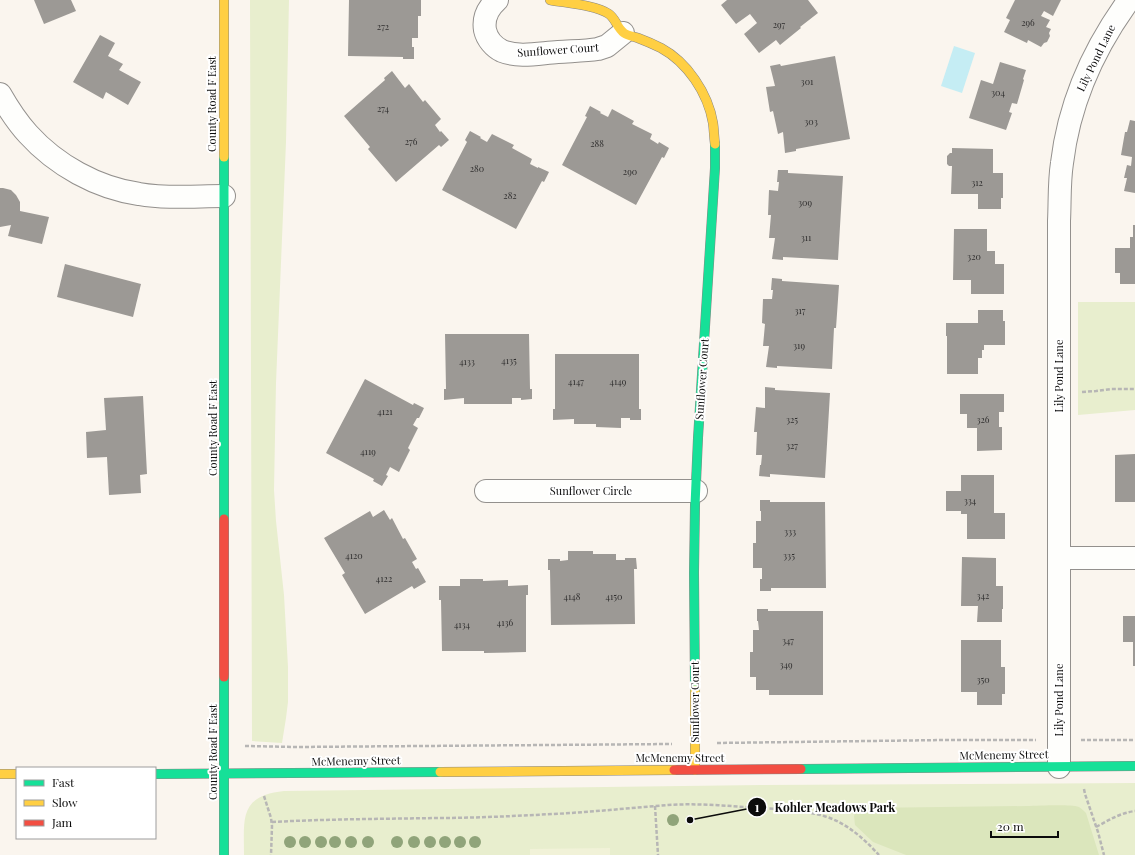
<svg xmlns="http://www.w3.org/2000/svg" width="1135" height="855" viewBox="0 0 1135 855" font-family="'Playfair Display',serif">
<rect width="100%" height="100%" fill="#faf5ee"/>
<!-- green -->
<g fill="#e8eece">
<path d="M250 0H289L286 142 276 383 274 490 276 521 284 595 288 667V702L286 718 282 743 252 741Z"/>
<path d="M1078 302H1135V410L1078 415Z"/>
<path d="M1135 783V855H244C244 818 239 796 284 791L761 785Z"/>
</g>
<!-- forest -->
<path fill="#dbe6bc" d="M1027 806C1039 806 1069 804 1079 807 1082 809 1084 811 1086 813L1099 855H906L873 842 855 825 854 816 856 811 860 809 864 808Z"/>
<!-- pitch -->
<path fill="#f1f2d8" d="M610 848V855H530V849Z"/>
<!-- water -->
<path fill="#c5edf4" d="M954 46 975 53 962 93 941 86Z"/>
<!-- building -->
<g fill="#9c9995">
<path d="M34 0H71L76 11 44 24Z"/>
<path d="M349 0H421V16H418V38H412V47H414V59H403V57L348 56Z"/>
<path d="M727 0H808L818 13 800 27 801 28 780 45 776 40 759 53 744 34 757 23 750 14 736 24 721 5Z"/>
<path d="M1015 0H1061L1053 16 1044 11 1041 16 1050 20 1046 27 1051 29 1049 33 1050 36 1047 42 1044 43 1041 47 1028 40 1027 43 1004 32 1010 20 1006 18Z"/>
<path d="M100 35 115 43 108 56 123 64 119 70 141 82 128 105 106 92 103 99 73 82Z"/>
<path d="M835 56 850 139 796 149V151L785 153 783 132 778 134 773 111 770 112 766 87 775 86 770 66 780 64 781 66Z"/>
<path d="M1000 62 1026 70 1023 79 1024 80 1017 104 1012 103 1009 112 1012 113 1006 130 969 118 981 80 993 84Z"/>
<path d="M392 71 405 88 409 84 423 102 425 100 441 119 435 125 440 132 441 131 449 140 441 147 439 145 396 182 368 149 370 147 344 116 385 80 384 78Z"/>
<path d="M590 106 601 112 600 113 608 117 612 109 634 121 632 124 652 134 650 139 658 144 659 142 669 148 664 158 662 157 636 205 562 165 587 117 585 116Z"/>
<path d="M1130 120 1135 121V193L1124 191 1127 178H1124L1127 165 1131 166 1132 157 1121 155 1125 132H1127Z"/>
<path d="M470 131 481 137 480 138 487 142 492 134 514 145 512 148 532 159 530 164 538 168V167L549 172 544 182 542 181 516 229 442 190 467 142 465 140Z"/>
<path d="M952 148 993 149V173H1003V198H1001V209H978V194H951L952 166H949L947 164V156L950 153H952Z"/>
<path d="M778 170H788V173L843 176 838 260 783 257V260L772 259 775 238H769L771 215H768L769 190 778 191 779 182H777Z"/>
<path d="M0 188H3L11 190 16 195 20 202V211L49 217 42 244 8 236 11 225 0 227Z"/>
<path d="M1133 225H1135V284H1120V273H1115V248H1130V237H1133Z"/>
<path d="M954 229H987V251H995V264H1004V294H971V280H953Z"/>
<path d="M65 264 141 284 133 317 57 297Z"/>
<path d="M772 278 782 279V281L839 285 836 328H834L832 369 777 366V368L766 367 769 346H763L765 324 762 323 763 299H772L773 290H771Z"/>
<path d="M978 310H1003V321H1005V345H984V350H982V358H978V374H947V336H946V323H978Z"/>
<path d="M445 334H529L530 389H532V399L521 400V398H512V404H464V398L444 400V389H446Z"/>
<path d="M555 354H639V409H641V420H630V418H621V428L596 427V424H574V419L553 420V409H555Z"/>
<path d="M365 379 413 405 414 403 424 408 419 418H417L413 425 418 428 408 448 410 450 399 472 390 467 386 475 388 476 382 486 373 481 374 479 326 453Z"/>
<path d="M765 387 775 388V390L830 393 825 478 770 474V477L759 476 760 465H761L762 455H756L757 432H754L756 407 765 408Z"/>
<path d="M960 394H1004V412H999V427H1002V450L977 451V428H967V414H960Z"/>
<path d="M143 396 147 474 140 475 141 493 109 495 107 457 87 458 86 432 106 430 104 398Z"/>
<path d="M1135 454V502H1115V455Z"/>
<path d="M961 475H994V513H1005V539H967V514H961V511H946V491H961Z"/>
<path d="M760 500H770V502H825L826 588H771V591H760V579H762V568H753V543H756V521H761V511H760Z"/>
<path d="M384 510 390 520 392 518 403 539 405 538 417 559 412 562 416 569 418 568 426 582 414 589 412 586 365 614 342 575 345 573 324 538 370 511 373 517Z"/>
<path d="M568 551H593V554H616V560H625V558H636L637 569H634L635 624 551 625 550 570H548V559H560V561L568 560Z"/>
<path d="M962 557 996 558V586H1003V609H1002V622H977L978 606H961Z"/>
<path d="M460 579H483V581L508 580V586L528 585V595H526V652L484 653V651H442L441 600H439V586H460Z"/>
<path d="M757 609H768V611H823V695H769V690H756V677H750V652H753V630H759L758 621H757Z"/>
<path d="M1123 616H1135V666H1133V642H1123Z"/>
<path d="M961 640H1001V667H1005V694H1002V705H977V692H961Z"/>
</g>
<g fill="none" stroke-linecap="round" stroke-linejoin="round">
<!-- street casing -->
<g stroke="#93908d" stroke-width="24">
<g id="street">
<path d="M497 0C488 8 483 18 485 30 487 39 494 47 502 51 519 58 540 53 558 52 571 51 585 51 598 49L607 46 623 33"/>
<path d="M0 94C8 108 17 122 28 134 56 165 97 188 139 194 167 199 196 196 224 196"/>
<path d="M486 491H696"/>
<path d="M1059 558H1135"/>
<path d="M1059 767V221C1060 202 1059 182 1062 163 1069 104 1094 48 1129 0"/>
</g>
</g>
<!-- fast casing -->
<g stroke="#898784" stroke-width="10">
<g id="fast">
<path d="M224 157V519"/>
<path d="M224 677V855"/>
<path d="M695 690 694 573 695 505 698 438 715 168V144"/>
<path d="M801 769 1135 766"/>
<path d="M155 774 440 772"/>
</g>
</g>
<!-- slow casing -->
<g stroke="#898784" stroke-width="10">
<g id="slow">
<path d="M224 0V157"/>
<path d="M550 0C566 3 596 5 609 14 616 19 617 28 624 33 628 36 633 36 638 38 646 41 653 44 661 48 687 62 708 93 713 123 714 130 714 137 715 144"/>
<path d="M695 690V770"/>
<path d="M440 772 674 770"/>
<path d="M0 774H17"/>
</g>
</g>
<!-- jam casing -->
<g stroke="#898784" stroke-width="10">
<g id="jam">
<path d="M224 519V677"/>
<path d="M674 770 801 769"/>
</g>
</g>
<!-- path -->
<g stroke="#b7b6b5" stroke-width="2.5" stroke-dasharray="4 2" stroke-linecap="butt">
<path d="M1082 392 1096 391 1111 389H1135"/>
<path d="M1081 740H1135"/>
<path d="M717 743 945 740H1036"/>
<path d="M245 746 296 747 672 744"/>
<path d="M1084 789 1085 794 1098 832 1104 855"/>
<path d="M264 796 271 818 272 826 271 855"/>
<path d="M655 806 658 855"/>
<path d="M272 822C327 819 382 819 437 818 476 818 514 816 553 814 592 812 630 808 668 805 698 803 729 806 759 808 781 809 803 810 824 816 847 823 863 838 879 855"/>
<path d="M1096 827C1109 820 1120 813 1135 811"/>
</g>
<!-- street -->
<use href="#street" stroke="#fefefc" stroke-width="22"/>
<!-- fast -->
<use href="#fast" stroke="#16e098" stroke-width="9"/>
<!-- slow -->
<use href="#slow" stroke="#ffcf43" stroke-width="9"/>
<!-- jam -->
<use href="#jam" stroke="#f24e42" stroke-width="9"/>
</g>
<!-- trees -->
<g fill="#90a47a">
<circle cx="673" cy="820" r="6"/>
<circle cx="290" cy="842" r="6"/>
<circle cx="305" cy="842" r="6"/>
<circle cx="321" cy="842" r="6"/>
<circle cx="335" cy="842" r="6"/>
<circle cx="351" cy="842" r="6"/>
<circle cx="368" cy="842" r="6"/>
<circle cx="397" cy="842" r="6"/>
<circle cx="414" cy="842" r="6"/>
<circle cx="430" cy="842" r="6"/>
<circle cx="445" cy="842" r="6"/>
<circle cx="460" cy="842" r="6"/>
<circle cx="475" cy="842" r="6"/>
</g>
<g text-anchor="middle" stroke-width="4" stroke-linejoin="round" paint-order="stroke">
<!-- number labels -->
<g font-size="9" fill="#2f2e2e">
<text x="1028" y="26">296</text>
<text x="779" y="28">297</text>
<text x="383" y="30">272</text>
<text x="807" y="85">301</text>
<text x="998" y="96">304</text>
<text x="383" y="112">274</text>
<text x="811" y="125">303</text>
<text x="411" y="145">276</text>
<text x="597" y="147">288</text>
<text x="477" y="172">280</text>
<text x="630" y="175">290</text>
<text x="977" y="186">312</text>
<text x="510" y="199">282</text>
<text x="805" y="206">309</text>
<text x="806" y="241">311</text>
<text x="974" y="260">320</text>
<text x="800" y="314">317</text>
<text x="799" y="349">319</text>
<text x="509" y="364">4135</text>
<text x="467" y="365">4133</text>
<text x="576" y="385">4147</text>
<text x="618" y="385">4149</text>
<text x="385" y="415">4121</text>
<text x="792" y="423">325</text>
<text x="983" y="423">326</text>
<text x="792" y="449">327</text>
<text x="368" y="455">4119</text>
<text x="970" y="504">334</text>
<text x="790" y="535">333</text>
<text x="354" y="559">4120</text>
<text x="789" y="559">335</text>
<text x="384" y="582">4122</text>
<text x="983" y="599">342</text>
<text x="572" y="600">4148</text>
<text x="614" y="600">4150</text>
<text x="505" y="626">4136</text>
<text x="462" y="628">4134</text>
<text x="788" y="644">347</text>
<text x="786" y="668">349</text>
<text x="983" y="683">350</text>
</g>
<!-- street labels -->
<g font-size="11" fill="#0b0b0b" stroke="#fff">
<text transform="translate(558 50) rotate(-4)" y="4">Sunflower Court</text>
<text transform="translate(1096 58) rotate(-64)" y="4">Lily Pond Lane</text>
<text transform="translate(212 104) rotate(-90)" y="4">County Road F East</text>
<text transform="translate(1059 376) rotate(-90)" y="4">Lily Pond Lane</text>
<text transform="translate(702 379) rotate(-86)" y="4">Sunflower Court</text>
<text transform="translate(213 428) rotate(-90)" y="4">County Road F East</text>
<text x="591" y="495">Sunflower Circle</text>
<text transform="translate(1059 700) rotate(-90)" y="4">Lily Pond Lane</text>
<text transform="translate(695 702) rotate(-90)" y="4">Sunflower Court</text>
<text transform="translate(213 752) rotate(-90)" y="4">County Road F East</text>
<text transform="translate(1004 755) rotate(-1)" y="4">McMenemy Street</text>
<text x="680" y="762">McMenemy Street</text>
<text transform="translate(356 761) rotate(-1)" y="4">McMenemy Street</text>
</g>
</g>
<!-- callouts -->
<path fill="none" stroke="#0b0b0b" stroke-width="1.5" d="M690 820L757 807"/>
<g fill="#0b0b0b" stroke="#fff" stroke-width="1.5">
<circle cx="690" cy="820" r="4"/>
<circle cx="757" cy="807" r="10"/>
</g>
<g font-size="12" text-anchor="middle" font-weight="bold" fill="#fff">
<text x="757" y="812">1</text>
</g>
<g font-size="12" text-anchor="middle" font-weight="bold" fill="#0b0b0b" stroke="#fff" stroke-width="4" stroke-linejoin="round" paint-order="stroke">
<text x="835" y="812">Kohler Meadows Park</text>
</g>
<!-- legend -->
<rect x="16" y="767" width="140" height="72" fill="#ffffff" stroke="#9d9d9d"/>
<rect x="24" y="780" width="20" height="6" fill="#16e098" stroke="#9d9d9d"/>
<text x="52" y="787" font-size="12" fill="#0b0b0b">Fast</text>
<rect x="24" y="800" width="20" height="6" fill="#ffcf43" stroke="#9d9d9d"/>
<text x="52" y="807" font-size="12" fill="#0b0b0b">Slow</text>
<rect x="24" y="820" width="20" height="6" fill="#f24e42" stroke="#9d9d9d"/>
<text x="52" y="827" font-size="12" fill="#0b0b0b">Jam</text>
<!-- scale -->
<path d="M991 831v6h67v-6" fill="none" stroke="#0b0b0b" stroke-width="2"/>
<text x="997" y="831" font-size="12" fill="#0b0b0b" stroke="#ffffff" stroke-width="3" paint-order="stroke">20 m</text>
</svg>
